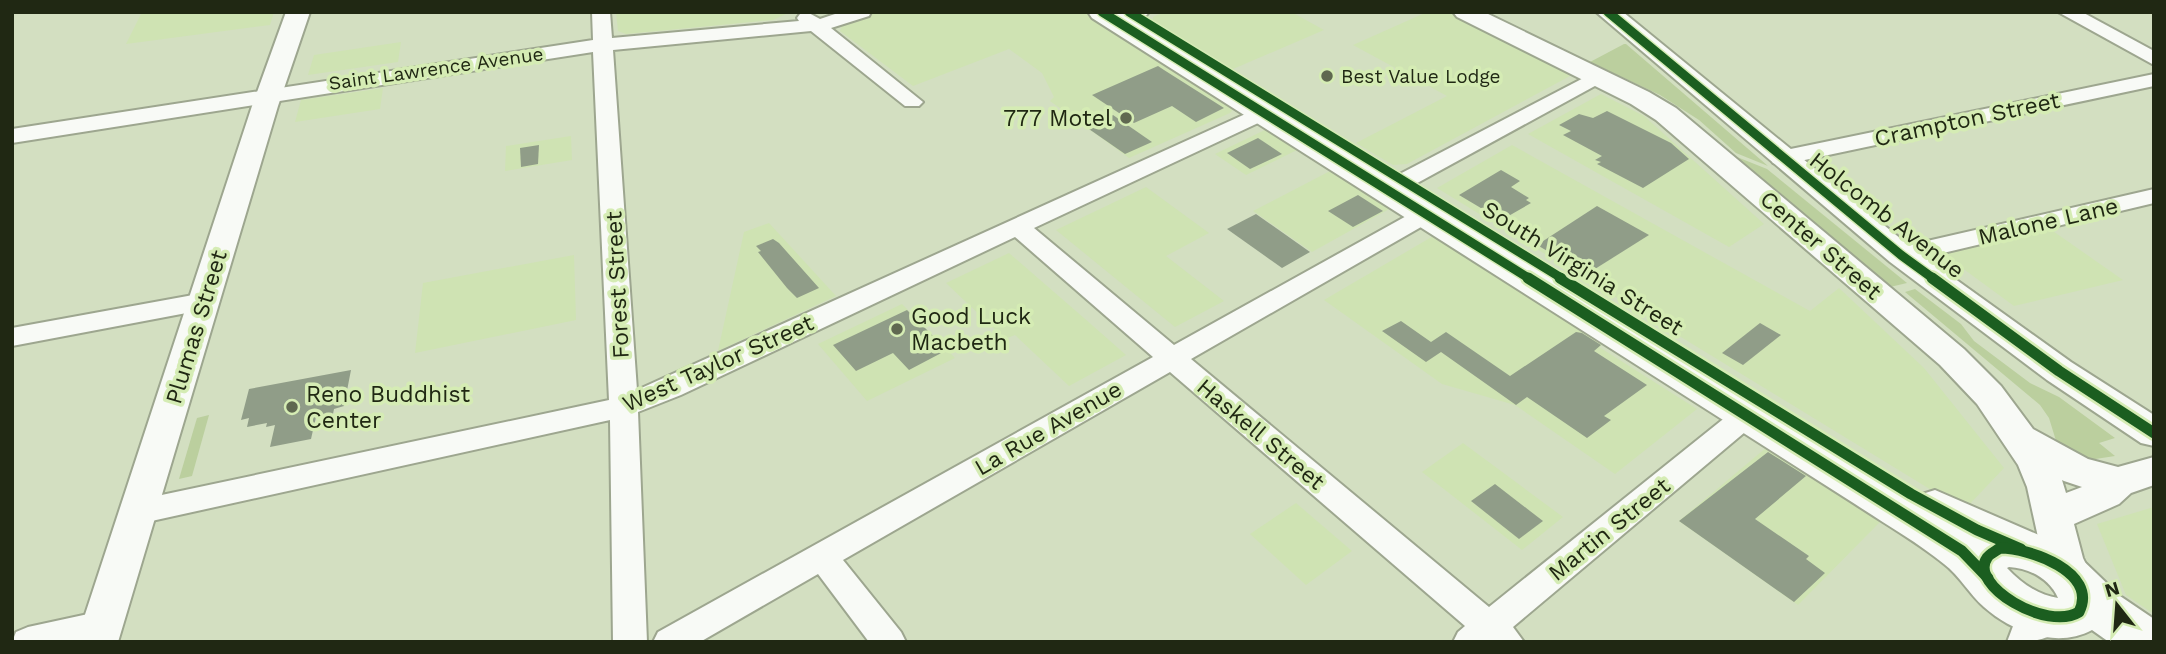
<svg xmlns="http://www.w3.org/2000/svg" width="2166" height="654" viewBox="0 0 2166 654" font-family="'Work Sans',sans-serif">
<rect width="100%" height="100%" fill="#d3dfc1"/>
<!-- built -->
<g fill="#cfe3b3">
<path d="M142 12H274L270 25 126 44Z"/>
<path d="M616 12H785L786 14 773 20 626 34 618 31Z"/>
<path d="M877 12H1087L1236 106 1230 113 1129 158 1050 101 1054 97 1042 73 1009 49 913 86 840 31 842 25Z"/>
<path d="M1164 12H1298L1295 14 1324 30 1233 69 1153 20V17Z"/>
<path d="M1427 12H1447L1565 70 1570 76 1407 164 1393 165 1356 143 1447 96 1353 45Z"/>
<path d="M401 42 398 62 308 75 314 55Z"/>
<path d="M383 88 380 109 295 122 301 100Z"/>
<path d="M1601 94 1644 116 1764 224 1729 247 1528 134Z"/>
<path d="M1267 129 1299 149 1246 175 1215 154Z"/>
<path d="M571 136 572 160 505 171 506 146Z"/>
<path d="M1512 145 1810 311 1839 288 1924 368 2004 468 1964 510 1437 188Z"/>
<path d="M1332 170 1391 208 1312 252 1253 211Z"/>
<path d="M1146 187 1209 233 1166 256 1224 301 1175 327 1056 230Z"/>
<path d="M769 223 836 296 718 351 744 232Z"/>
<path d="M2050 229 2123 280 2014 306 1943 254Z"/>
<path d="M1435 235 1605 343 1599 347 1697 409 1615 474 1515 405 1442 384 1324 300Z"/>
<path d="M1009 253 1084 318 1126 355 1069 386 1015 335 1005 339 946 283Z"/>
<path d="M574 255 576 320 415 353 423 283Z"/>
<path d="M902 304 955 358 867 401 818 344Z"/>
<path d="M1463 443 1563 517 1522 550 1422 472Z"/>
<path d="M1767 447 1882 520 1798 605 1679 521Z"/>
<path d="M1296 503 1352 551 1306 585 1250 534Z"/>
<path d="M2154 507V614L2126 595 2097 524Z"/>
</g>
<!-- green -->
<g fill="#bbcf9e">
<path d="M1624 44H1626L1768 166 1736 153 1699 120 1660 95 1590 62Z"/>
<path d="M1732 155 1767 169 1907 283 1890 287Z"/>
<path d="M1915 289 1961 324 1974 341 2030 383 2059 397 2115 438 2099 443 2115 456 2089 460 2057 444 2049 418 2040 405 1905 292Z"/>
<path d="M209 415 192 476 179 479 197 418Z"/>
</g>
<!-- building -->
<g fill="#909d88">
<path d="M1158 66 1164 70 1224 108 1196 122 1172 106 1134 123 1092 95Z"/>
<path d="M1607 111 1671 143 1689 159 1643 188 1597 164 1601 162 1595 160 1602 156 1563 135 1571 131 1559 125 1579 114 1593 118Z"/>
<path d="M1113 115 1152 142 1125 154 1086 127Z"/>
<path d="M1258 138 1282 154 1250 169 1227 153Z"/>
<path d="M539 145 538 164 521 167 520 148Z"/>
<path d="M1501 170 1520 181 1511 187 1529 198 1526 200 1531 203 1505 218 1500 215 1496 217 1459 195Z"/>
<path d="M1358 195 1383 211 1353 227 1328 211Z"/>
<path d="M1597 206 1649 235 1587 274 1537 245Z"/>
<path d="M1256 214 1310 252 1282 268 1227 229Z"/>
<path d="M773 239 779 243 819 288 797 298 787 288 758 252 761 251 756 246Z"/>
<path d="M907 310 947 350 909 370 893 353 856 371 833 345Z"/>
<path d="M1401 321 1431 342 1446 332 1510 376 1576 332 1582 333 1601 345 1594 351 1647 385 1604 416 1611 420 1587 438 1527 397 1516 405 1441 352 1426 362 1382 331Z"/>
<path d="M1760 323 1781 335 1743 365 1722 353Z"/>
<path d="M351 370 344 406 334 409 333 414 316 417 311 439 270 447 275 425 266 427 267 423 247 427 249 418 241 420 249 389Z"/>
<path d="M1768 452 1806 476 1755 519 1809 556 1806 559 1825 573 1794 602 1679 521Z"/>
<path d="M1495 484 1543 521 1519 539 1471 501Z"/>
</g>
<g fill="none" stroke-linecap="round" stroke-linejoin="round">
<!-- minor casing -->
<g stroke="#9da68f" stroke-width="4">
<g id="minor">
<path d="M592 12H610L612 38 799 21 797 18 800 14 807 12 820 19 841 12H871L869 16 831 28 923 102 919 106H905L811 31 613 50 637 390 1263 106 1271 107 1274 112 1271 117 1034 228 1174 345 1419 209 1427 207 1435 209 1439 214 1435 219 1191 359 1489 607 1737 408 1747 405 1757 408 1761 415 1757 422 1513 627 1524 642H1453L1458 632 1465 626 1170 372 843 560 901 632 906 642H869L818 574 700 642H653L658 632 1153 357 1015 237 681 395 638 412 647 642H613L610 420 138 524 127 521 123 512 127 503 138 500 609 400 593 52 12 143V129L593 40Z"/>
<path d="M1125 12H1149C1144 20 1135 21 1126 19L1124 15Z"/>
<path d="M2058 12H2082L2154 51V65Z"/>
<path d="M1597 71 1604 73 1607 77 1604 81 1410 187H1394L1391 182 1394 177Z"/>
<path d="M2154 74V86L1781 165 1773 163 1770 158 1773 153 1781 151Z"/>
<path d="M2154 189V203L1901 263 1892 261 1889 255 1892 249 1901 247Z"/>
<path d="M204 293 213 296 217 302 213 308 12 346V328Z"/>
<path d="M2050 604 2062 608 2067 618C2055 642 2031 642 2007 642L2015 621Z"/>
<path d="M102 611 114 615 119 625 114 635 92 642H12L16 632 28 627Z"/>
</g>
</g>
<!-- tertiary casing -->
<g stroke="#9da68f" stroke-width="4">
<g id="tertiary">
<path d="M286 12H310L278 106 118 642H76L252 106Z"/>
<path d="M1453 12H1484L1649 92 1676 108 1964 349 2001 386 2033 429 2088 459 2118 467 2154 457V485L2131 493 2119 504 2074 524 2083 558 2092 577 2086 589 2072 594 2058 589 2043 560 2027 487 2018 465 1977 404 1940 365 1656 120 1631 104 1457 17ZM2062 480 2064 481 2082 487 2066 493Z"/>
<path d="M1596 12H1623L1912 248 2071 362 2154 415V446L2141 443 2047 380 1890 262Z"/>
</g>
</g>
<!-- primary casing -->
<g stroke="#9da68f" stroke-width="4">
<path id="primary" d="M1088 12H1122L1917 499 1919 495 1935 490 2071 549 2120 596 2154 619V642H2109L2092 630C2057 649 2012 632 1984 607 1969 594 1960 576 1944 564 1917 542 1885 524 1855 504L1092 18ZM2009 567C2029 568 2050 579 2058 598 2038 595 2021 583 2007 568Z"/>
</g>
<!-- minor -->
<use href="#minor" fill="#f8faf6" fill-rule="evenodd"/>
<!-- tertiary -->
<use href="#tertiary" fill="#f8faf6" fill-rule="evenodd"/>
<!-- primary -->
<use href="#primary" fill="#f8faf6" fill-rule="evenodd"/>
<!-- cycleway-far1 casing -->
<g stroke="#d5ecb4" stroke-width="12">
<g id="cycleway-far1">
<path d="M1102 12 1530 279"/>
<path d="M1129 12 1563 279"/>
<path d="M1608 12 1901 255 1934 279"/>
</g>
</g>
<!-- cycleway casing -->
<g stroke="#d5ecb4" stroke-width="16">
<g id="cycleway">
<path d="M1528 278 1962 551 1988 578"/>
<path d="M1560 278 1911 494 1977 530 2021 549"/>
<path d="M1932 278 2059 371 2154 433"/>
<path d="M2000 548C2029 548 2099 572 2079 612 2047 632 1968 585 1987 558 1989 554 1996 551 2000 548Z"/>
</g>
</g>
<!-- cycleway-far1 -->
<use href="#cycleway-far1" stroke="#1b5e20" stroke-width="9"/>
<!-- cycleway -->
<use href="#cycleway" stroke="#1b5e20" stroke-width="11"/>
</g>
<!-- markers -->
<g fill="#5f6850" stroke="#d5ecb4" stroke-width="2.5">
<circle cx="1327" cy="76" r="7"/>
<circle cx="1126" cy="118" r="7"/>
<circle cx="897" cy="329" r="7"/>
<circle cx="292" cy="407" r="7"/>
</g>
<g text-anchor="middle" stroke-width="7" stroke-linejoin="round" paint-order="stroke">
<!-- far-street labels -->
<g font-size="19" fill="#202813" stroke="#d5ecb4">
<text transform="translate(436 68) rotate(-8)" y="7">Saint Lawrence Avenue</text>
</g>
<!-- far-poi labels -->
<g font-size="19" fill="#202813" stroke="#d5ecb4" text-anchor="start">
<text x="1341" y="83">Best Value Lodge</text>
</g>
<!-- poi labels -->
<g font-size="23" fill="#202813" stroke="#d5ecb4" text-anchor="start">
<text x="1112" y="126" text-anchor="end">777 Motel</text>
<text x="911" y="324">Good Luck<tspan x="911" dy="26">Macbeth</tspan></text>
<text x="306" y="402">Reno Buddhist<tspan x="306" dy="26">Center</tspan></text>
</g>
<!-- street labels -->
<g font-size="23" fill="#202813" stroke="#d5ecb4">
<text transform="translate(1967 119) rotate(-12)" y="8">Crampton Street</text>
<text transform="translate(1887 215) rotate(38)" y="8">Holcomb Avenue</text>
<text transform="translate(2048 221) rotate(-13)" y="8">Malone Lane</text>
<text transform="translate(1821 245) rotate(41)" y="8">Center Street</text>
<text transform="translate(1583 268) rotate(32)" y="8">South Virginia Street</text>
<text transform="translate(617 285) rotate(-93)" y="8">Forest Street</text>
<text transform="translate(196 327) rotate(-73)" y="8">Plumas Street</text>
<text transform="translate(718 363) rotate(-24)" y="8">West Taylor Street</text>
<text transform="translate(1048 428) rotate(-30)" y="8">La Rue Avenue</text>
<text transform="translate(1261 434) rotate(40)" y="8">Haskell Street</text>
<text transform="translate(1609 529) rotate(-39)" y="8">Martin Street</text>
</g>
</g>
<!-- border -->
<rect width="2166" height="654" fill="none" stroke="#202813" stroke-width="28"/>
<!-- north arrow -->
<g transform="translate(2117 605) rotate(343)" stroke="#d5ecb4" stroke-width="5" paint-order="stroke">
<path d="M0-5L12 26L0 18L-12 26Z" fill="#202813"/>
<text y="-10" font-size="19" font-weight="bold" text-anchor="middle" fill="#202813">N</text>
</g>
</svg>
